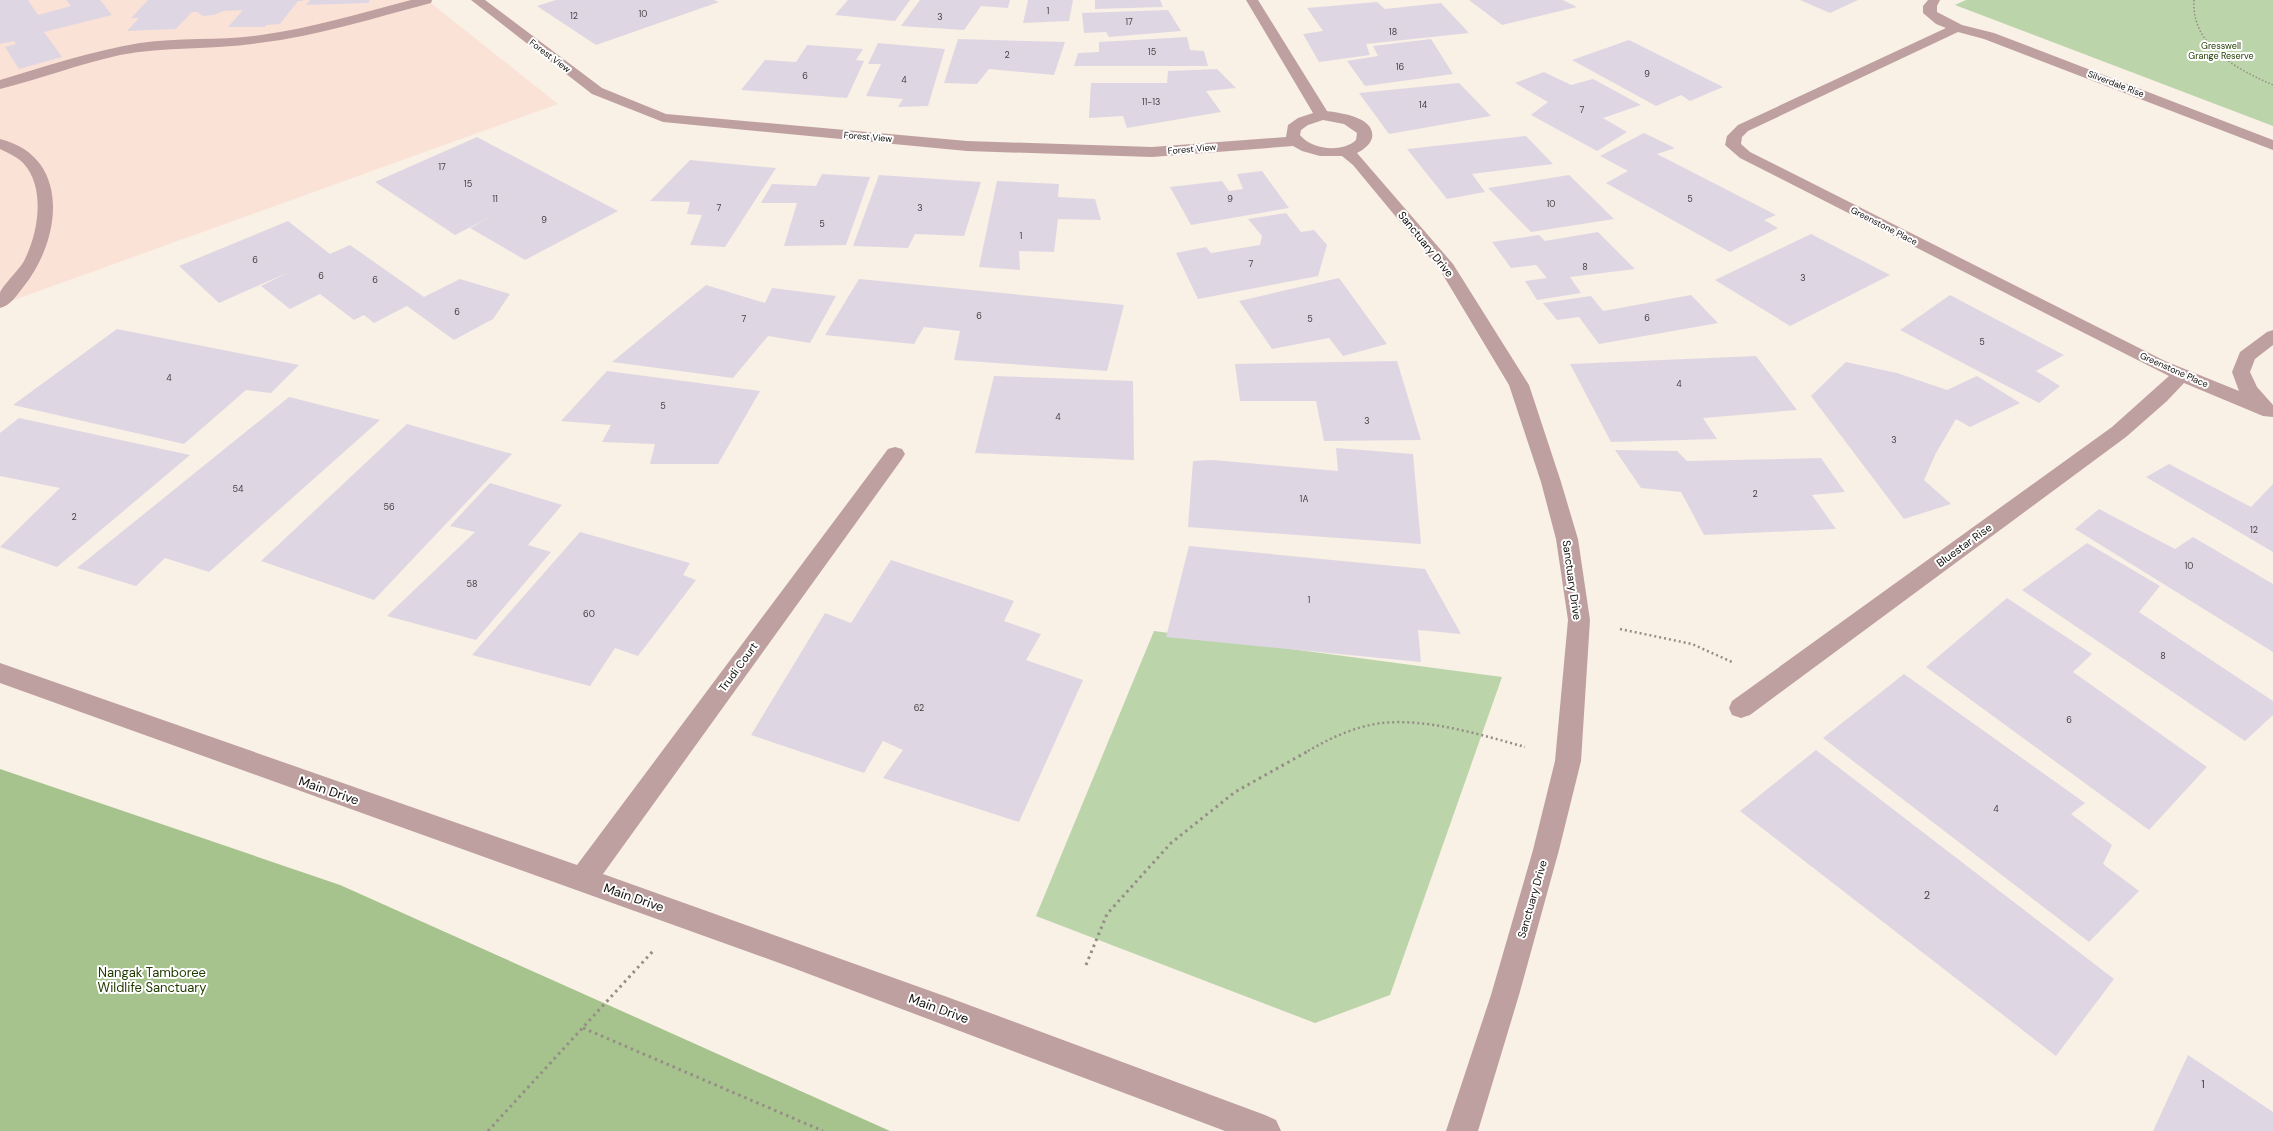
<svg xmlns="http://www.w3.org/2000/svg" width="2273" height="1131" viewBox="0 0 2273 1131" font-family="'DM Sans',sans-serif">
<rect width="100%" height="100%" fill="#f9f0e6"/>
<!-- education -->
<path fill="#fae2d7" d="M0 0H427L558 104 0 305Z"/>
<!-- green -->
<g fill="#bcd4a9">
<path d="M1966 0H2273V126L1955 5Z"/>
<path d="M1154 631 1502 677 1390 995 1315 1023 1036 916Z"/>
</g>
<!-- forest -->
<path fill="#a6c38d" d="M0 769 340 885 890 1131H0Z"/>
<!-- building -->
<g fill="#ded7e3">
<path d="M0 0H28L38 15 71 6 66 0H100L112 15 44 32 62 57 19 69 5 47 16 44 14 41 0 44Z"/>
<path d="M148 0H303V1H298L280 24 266 25 265 27H228L243 10 224 11 213 15 203 16 198 13 200 12H192L176 29 127 31 139 18H131Z"/>
<path d="M310 0H370L368 3 306 5Z"/>
<path d="M556 0H714L719 2 596 45 537 6Z"/>
<path d="M848 0H910L895 21 835 15Z"/>
<path d="M920 0H1010L1008 8 981 6 964 30 901 26Z"/>
<path d="M1028 0H1073L1069 21 1023 23Z"/>
<path d="M1095 0H1160L1163 7 1095 9Z"/>
<path d="M1469 0H1563L1577 7 1502 25Z"/>
<path d="M1800 0H1858L1830 13Z"/>
<path d="M1377 2 1385 9 1441 3 1469 33 1366 44 1370 55 1319 62 1303 34 1323 31 1307 8Z"/>
<path d="M1168 10 1181 31 1109 37 1106 32 1084 33 1082 13Z"/>
<path d="M1187 37 1190 50 1204 51 1208 66H1074L1078 53 1099 52V42Z"/>
<path d="M958 39 1065 42 1054 75 989 69 977 84 944 83Z"/>
<path d="M1431 39 1453 74 1365 86 1347 61 1378 56 1373 46Z"/>
<path d="M1629 40 1723 87 1690 101 1681 95 1656 106 1572 60Z"/>
<path d="M878 43 945 49 928 106 898 107 903 99 866 96 881 64H868Z"/>
<path d="M807 45 863 49 856 60 864 61 847 98 741 90 765 60 796 62Z"/>
<path d="M1217 69 1236 88 1206 91 1221 112 1127 128 1123 116 1089 118 1091 83H1167L1168 71Z"/>
<path d="M1544 72 1571 85 1593 79 1641 105 1603 118 1627 132 1597 151 1531 115 1548 102 1515 83Z"/>
<path d="M1459 83 1491 116 1389 134 1359 93Z"/>
<path d="M1644 133 1675 148 1657 154 1776 215 1764 220 1778 228 1730 252 1606 183 1628 171 1600 156Z"/>
<path d="M1526 136 1553 164 1472 174 1485 192 1447 199 1407 149Z"/>
<path d="M477 137 532 166 618 211 525 260 470 228 492 216 455 235 375 182Z"/>
<path d="M690 160 776 168 725 247 690 245 702 215 687 214 690 202 650 201Z"/>
<path d="M1262 171 1289 208 1191 225 1170 187 1222 181 1229 191 1243 189 1237 174Z"/>
<path d="M822 174 870 177 846 245 784 246 797 203H761L772 184 816 186Z"/>
<path d="M879 175 981 182 964 236 915 234 908 248 853 246Z"/>
<path d="M1569 175 1614 219 1531 232 1488 188Z"/>
<path d="M997 181 1059 184 1058 197 1095 199 1101 220 1058 219 1054 252 1019 251 1020 270 979 267Z"/>
<path d="M1286 213 1301 232 1314 230 1327 245 1318 276 1198 299 1176 253 1206 247 1211 253 1260 245 1262 236 1248 219Z"/>
<path d="M288 221 330 254 350 245 424 297 460 279 510 294 493 319 454 340 407 306 374 323 364 315 354 320 320 294 290 309 261 286 289 272 219 303 179 266Z"/>
<path d="M1598 232 1635 269 1570 277 1581 293 1537 300 1525 281 1547 278 1536 265 1511 268 1492 242 1539 235 1545 241Z"/>
<path d="M1811 234 1890 275 1790 326 1715 280Z"/>
<path d="M1339 278 1387 344 1343 356 1329 338 1272 349 1239 301Z"/>
<path d="M859 279 1124 305 1107 371 954 360 960 331 924 327 914 344 825 335Z"/>
<path d="M706 285 765 303 772 288 836 296 810 343 768 336 733 378 612 362Z"/>
<path d="M1691 295 1718 323 1599 344 1579 317 1557 320 1543 303 1591 296 1603 311Z"/>
<path d="M1950 295 2064 355 2036 371 2060 386 2039 403 1900 330Z"/>
<path d="M117 329 299 365 271 393 246 390 184 444 13 405Z"/>
<path d="M1756 356 1797 410 1703 418 1717 439 1611 442 1570 364Z"/>
<path d="M1397 361 1421 440 1324 441 1316 401H1240L1235 364Z"/>
<path d="M1846 362 1897 373 1947 390 1977 376 2020 403 1970 427 1956 419 1936 453 1924 480 1951 504 1904 519 1811 396Z"/>
<path d="M607 371 760 391 718 464H650L655 444 602 442 611 425 561 421Z"/>
<path d="M994 376 1133 381 1134 460 975 453Z"/>
<path d="M289 397 380 420 209 572 165 558 136 586 77 568Z"/>
<path d="M19 418 190 455 57 567 0 547 60 488 0 476V433Z"/>
<path d="M407 424 512 454 374 600 261 561Z"/>
<path d="M1336 448 1413 454 1421 544 1188 527 1193 461 1213 460 1338 471Z"/>
<path d="M1615 450 1677 451 1687 461 1821 458 1845 492 1812 495 1836 529 1704 535 1681 492 1641 488Z"/>
<path d="M2169 464 2251 507 2273 484V552L2146 477Z"/>
<path d="M490 483 562 505 528 545 551 552 476 640 387 616 475 532 450 526Z"/>
<path d="M2099 509 2175 549 2193 537 2273 584V652L2075 529Z"/>
<path d="M580 532 690 563 683 575 696 580 638 656 615 648 590 686 472 655Z"/>
<path d="M2087 543 2160 586 2139 612 2273 701V715L2245 741 2022 590Z"/>
<path d="M1189 546 1425 569 1461 634 1418 630 1421 662 1166 637Z"/>
<path d="M891 560 1014 601 1004 621 1041 634 1026 660 1083 680 1019 822 883 778 903 750 883 741 864 773 751 735 825 613 851 623Z"/>
<path d="M2007 598 2092 654 2073 672 2207 767 2149 830 1926 667Z"/>
<path d="M1904 674 2085 803 2071 814 2112 845 2103 864 2139 891 2089 942 1823 738Z"/>
<path d="M1816 750 2114 979 2056 1056 1740 811Z"/>
<path d="M2188 1055 2273 1112V1131H2153Z"/>
</g>
<g fill="none" stroke-linecap="round" stroke-linejoin="round">
<!-- path-far2 -->
<path stroke="#958e87" stroke-width="1.5" stroke-dasharray="1.5 2" stroke-linecap="butt" d="M2194 0C2191 46 2237 69 2273 85"/>
<!-- path-far1 -->
<g stroke="#958e87" stroke-width="2.5" stroke-dasharray="2 3" stroke-linecap="butt">
<path d="M1620 629 1692 644 1732 662"/>
<path d="M1308 751C1330 738 1356 726 1382 723 1427 718 1482 735 1525 747"/>
</g>
<!-- path -->
<g stroke="#958e87" stroke-width="3" stroke-dasharray="2.5 4" stroke-linecap="butt">
<path d="M1086 965 1107 914 1171 843 1235 792 1310 750"/>
<path d="M583 1028 823 1131"/>
<path d="M488 1131 653 951"/>
</g>
<!-- minor -->
<g fill="#bfa0a0" fill-rule="evenodd">
<path d="M411 0H432L431 3C374 18 317 36 259 43 213 50 166 46 120 55 79 64 40 79 0 89V80C46 66 92 51 140 43 180 37 221 41 261 35 312 28 361 13 411 0Z"/>
<path d="M471 0H485L602 88 666 114 967 141 1152 147 1286 137 1288 125 1298 118 1313 113 1246 0H1258L1327 111C1340 113 1376 117 1372 138 1370 145 1363 150 1357 153L1453 264 1529 385 1561 482 1578 539 1590 620 1581 761 1559 850 1519 995 1478 1131H1446L1491 995 1533 850 1555 761 1568 620 1556 539 1541 482 1509 385 1440 270 1353 165 1342 156H1320L1302 151 1293 146 1152 157 967 151 663 122 592 94ZM1323 120 1344 124 1357 133 1356 140C1342 153 1312 150 1300 135L1301 130 1308 125Z"/>
<path d="M1928 0H1940L1937 6V12L1962 25 1994 33 2273 140V150L1984 39 1958 32 1748 131 1742 137 1741 144 1750 152 2165 361 2239 391 2232 372 2240 352 2267 332 2273 330V345L2255 359 2250 372 2257 387 2273 405V417L2263 416 2184 383 2167 401 2126 437 1750 715 1741 718 1732 715 1729 708 1732 701 2112 427 2169 376 1740 158 1725 145 1727 136 1738 125 1946 28 1936 24 1923 13V6Z"/>
<path d="M0 139C72 157 61 240 24 286 17 295 10 306 0 308 0 304 0 297 0 293 2 286 19 270 24 261 38 234 46 189 24 164 18 157 8 153 0 149Z"/>
<path d="M895 447 902 449 905 454 902 459 603 874 950 998 1265 1115 1276 1120 1281 1131H1225L793 968 0 683V663L577 865 888 449Z"/>
</g>
</g>
<g text-anchor="middle" stroke-width="4" stroke-linejoin="round" paint-order="stroke">
<!-- number labels -->
<g font-size="9" fill="#433f40">
<text x="1048" y="14">1</text>
<text x="643" y="17">10</text>
<text x="574" y="19">12</text>
<text x="940" y="20">3</text>
<text x="1129" y="25">17</text>
<text x="1393" y="35">18</text>
<text x="1152" y="55">15</text>
<text x="1007" y="58">2</text>
<text x="1400" y="70">16</text>
<text x="1647" y="77">9</text>
<text x="805" y="79">6</text>
<text x="904" y="83">4</text>
<text x="1151" y="105">11-13</text>
<text x="1423" y="108">14</text>
<text x="1582" y="113">7</text>
<text x="442" y="170">17</text>
<text x="468" y="187">15</text>
<text x="495" y="202">11</text>
<text x="1230" y="202">9</text>
<text x="1690" y="202">5</text>
<text x="1551" y="207">10</text>
<text x="719" y="211">7</text>
<text x="920" y="211">3</text>
<text x="544" y="223">9</text>
<text x="822" y="227">5</text>
<text x="1021" y="239">1</text>
<text x="255" y="263">6</text>
<text x="1251" y="267">7</text>
<text x="1585" y="270">8</text>
<text x="321" y="279">6</text>
<text x="1803" y="281">3</text>
<text x="375" y="283">6</text>
<text x="457" y="315">6</text>
<text x="979" y="319">6</text>
<text x="1647" y="321">6</text>
<text x="744" y="322">7</text>
<text x="1310" y="322">5</text>
<text x="1982" y="345">5</text>
<text x="169" y="381">4</text>
<text x="1679" y="387">4</text>
<text x="663" y="409">5</text>
<text x="1058" y="420">4</text>
<text x="1367" y="424">3</text>
<text x="1894" y="443">3</text>
<text x="238" y="492">54</text>
<text x="1755" y="497">2</text>
<text x="1304" y="502">1A</text>
<text x="389" y="510">56</text>
<text x="74" y="520">2</text>
<text x="2254" y="533">12</text>
<text x="2189" y="569">10</text>
<text x="472" y="587">58</text>
<text x="1309" y="603">1</text>
<text x="589" y="617">60</text>
<text x="2163" y="659">8</text>
<text x="919" y="711">62</text>
<text x="2069" y="723">6</text>
<text x="1996" y="812">4</text>
</g>
<!-- far-park labels -->
<g font-size="9" fill="#223b00" stroke="#fff">
<text x="2221" y="49">Gresswell<tspan x="2221" dy="10">Grange Reserve</tspan></text>
</g>
<!-- far-street labels -->
<g font-size="9" fill="#0f0c09" stroke="#fff">
<text transform="translate(550 56) rotate(37)" y="3">Forest View</text>
<text transform="translate(2116 84) rotate(21)" y="3">Silverdale Rise</text>
<text transform="translate(868 137) rotate(5)" y="3">Forest View</text>
<text transform="translate(1192 149) rotate(-5)" y="3">Forest View</text>
<text transform="translate(1884 226) rotate(27)" y="3">Greenstone Place</text>
<text transform="translate(2174 370) rotate(24)" y="3">Greenstone Place</text>
</g>
<!-- street labels -->
<g font-size="11" fill="#0f0c09" stroke="#fff">
<text transform="translate(1426 244) rotate(51)" y="4">Sanctuary Drive</text>
<text transform="translate(1964 545) rotate(-36)" y="4">Bluestar Rise</text>
<text transform="translate(1572 580) rotate(82)" y="4">Sanctuary Drive</text>
<text transform="translate(738 667) rotate(-54)" y="4">Trudi Court</text>
<text transform="translate(1532 899) rotate(-74)" y="4">Sanctuary Drive</text>
</g>
<!-- near-number labels -->
<g font-size="11" fill="#433f40">
<text x="1927" y="899">2</text>
<text x="2203" y="1088">1</text>
</g>
<!-- near-street labels -->
<g font-size="13" fill="#0f0c09" stroke="#fff">
<text transform="translate(329 790) rotate(19)" y="5">Main Drive</text>
<text transform="translate(634 897) rotate(19)" y="5">Main Drive</text>
<text transform="translate(939 1008) rotate(20)" y="5">Main Drive</text>
</g>
<!-- near-park labels -->
<g font-size="13" fill="#223b00" stroke="#fff">
<text x="152" y="977">Nangak Tamboree<tspan x="152" dy="15">Wildlife Sanctuary</tspan></text>
</g>
</g>
</svg>
